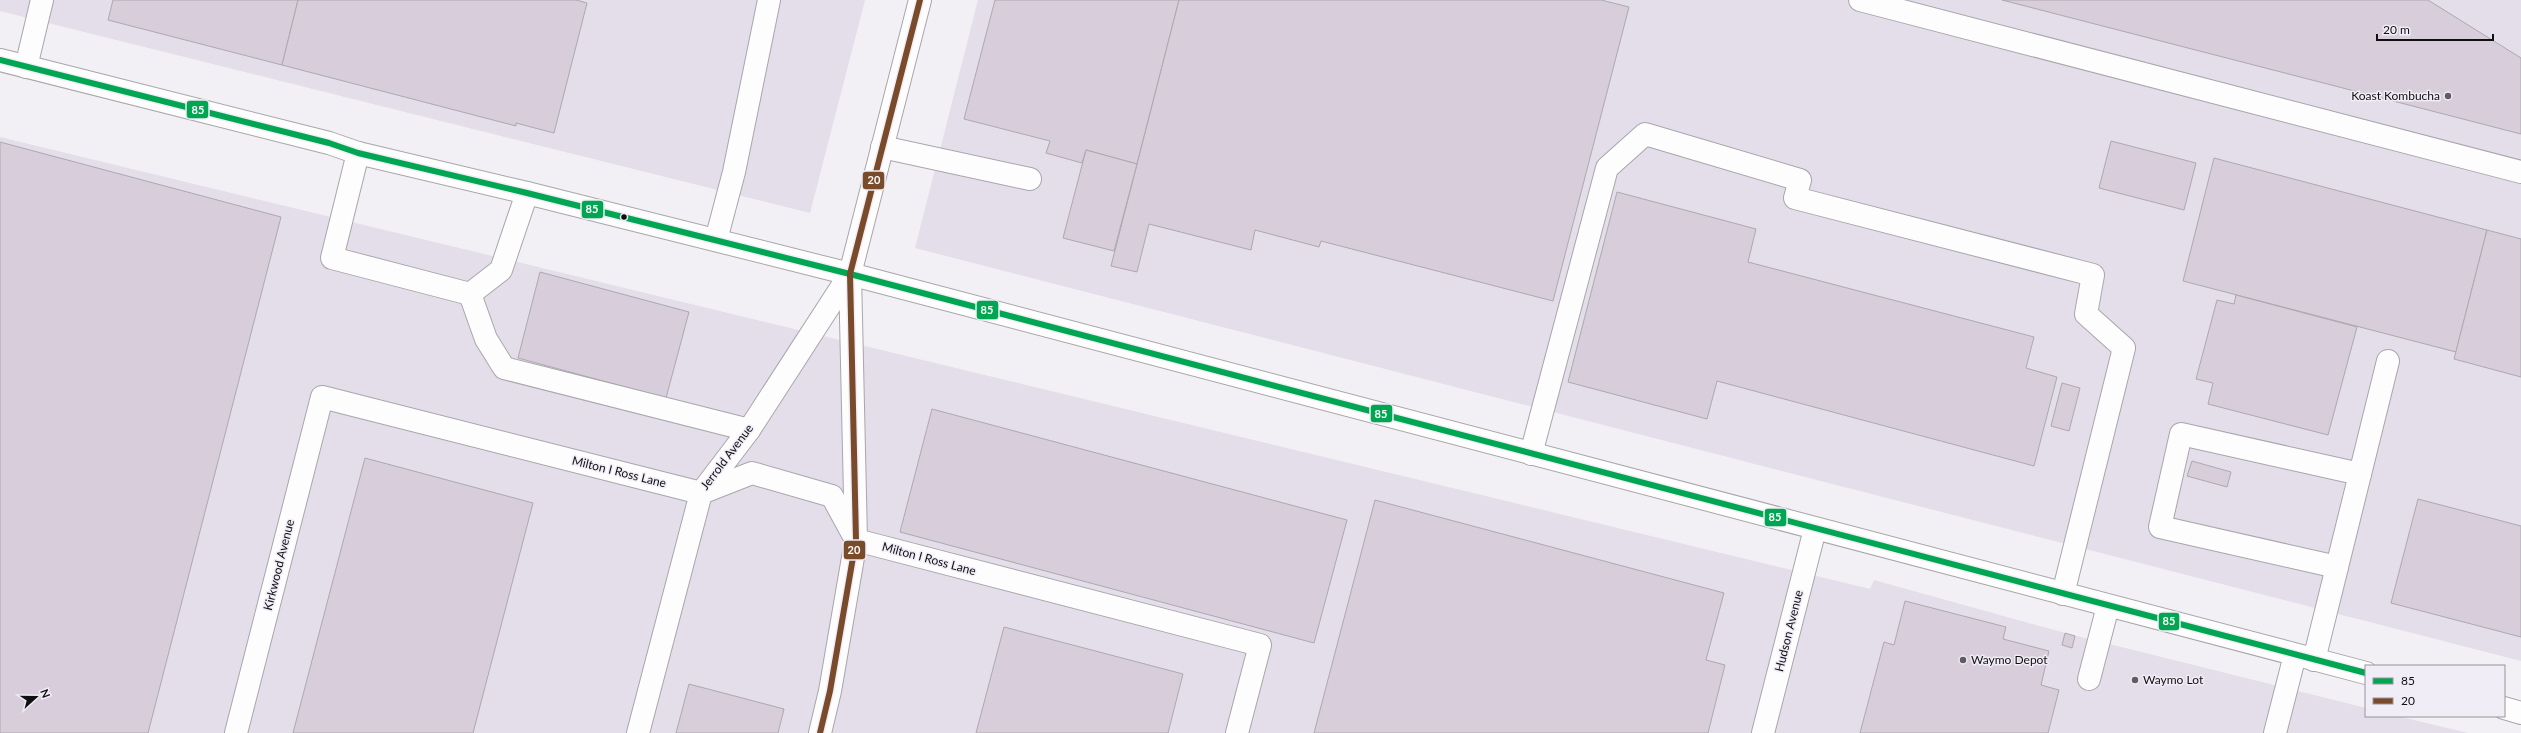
<svg xmlns="http://www.w3.org/2000/svg" width="2521" height="733" viewBox="0 0 2521 733" font-family="Lato,sans-serif">
<rect width="100%" height="100%" fill="#f2eff5"/>
<!-- built -->
<g fill="#e3deea">
<path d="M0 0H865L810 213 0 11Z"/>
<path d="M978 0H2521V661L915 248Z"/>
<path d="M0 137 1870 589 1874 580 2065 633 2366 708V716H2397L2468 733H0Z"/>
</g>
<!-- building -->
<g fill="#d8cdda" stroke="#aca9ae">
<path d="M113 0H298L282 65 108 20Z"/>
<path d="M298 0H576L587 3 554 133 516 123V126L282 65Z"/>
<path d="M995 0H1179L1137 164 1086 150 1082 163 1046 153 1050 141 964 119Z"/>
<path d="M1179 0H1601L1629 7 1553 301 1321 241 1319 247 1255 230 1251 250 1149 224 1137 272 1111 266Z"/>
<path d="M2002 0H2428L2521 58V134Z"/>
<path d="M2111 141 2196 163 2184 210 2099 188Z"/>
<path d="M0 142 281 217 148 733H0Z"/>
<path d="M1086 150 1137 164 1114 251 1063 238Z"/>
<path d="M2214 158 2487 230 2456 352 2183 281Z"/>
<path d="M1617 192 1756 229 1748 262 2034 337 2026 368 2057 377 2034 466 1717 381 1707 419 1568 382Z"/>
<path d="M2487 230 2521 239V377L2454 359Z"/>
<path d="M540 272 689 312 666 398 518 358Z"/>
<path d="M2236 295 2357 327 2328 435 2208 404 2213 383 2196 379 2217 300 2234 304Z"/>
<path d="M2062 383 2080 388 2069 431 2051 426Z"/>
<path d="M932 409 1347 520 1314 643 900 532Z"/>
<path d="M365 458 533 503 473 733H293Z"/>
<path d="M2192 461 2231 472 2227 487 2187 476Z"/>
<path d="M2418 499 2521 526V637L2391 603Z"/>
<path d="M1375 500 1724 593 1706 660 1725 665 1708 733H1314Z"/>
<path d="M1905 601 2006 627 2003 639 2049 651 2041 685 2059 690 2048 733H1860L1884 642 1894 645Z"/>
<path d="M1004 627 1183 674 1168 733H976Z"/>
<path d="M2065 633 2075 636 2072 648 2062 645Z"/>
<path d="M689 684 784 709 778 733H676Z"/>
</g>
<g fill="none" stroke-linecap="round" stroke-linejoin="round">
<!-- minor casing -->
<g stroke="#a8a6aa" stroke-width="24">
<g id="minor">
<path d="M1860 0 2521 172"/>
<path d="M0 60 329 143 358 153 527 193 850 274 2366 673"/>
<path d="M26 67 42 0"/>
<path d="M882 147 1030 179"/>
<path d="M358 153 332 258 470 294"/>
<path d="M716 240 734 172 769 0"/>
<path d="M470 294 486 339 504 368 749 430"/>
<path d="M470 294 501 270 527 193"/>
<path d="M1531 454 1607 168 1645 134 1800 180 1795 198 2093 275 2086 314 2124 348 2063 594"/>
<path d="M2337 567 2160 527 2181 434 2360 474"/>
<path d="M2314 660 2388 361"/>
<path d="M2089 679 2108 606"/>
<path d="M2504 708 2521 713"/>
<path d="M236 733 322 397 701 493 752 473 832 496 856 540 1260 645 1237 733"/>
<path d="M638 733 701 493 749 430 850 274"/>
<path d="M820 733 830 691 856 540 850 274 920 0"/>
<path d="M1763 733 1815 529"/>
<path d="M2275 733 2295 655"/>
</g>
</g>
<!-- minor -->
<use href="#minor" stroke="#fdfdfe" stroke-width="22"/>
<!-- bus-1 casing -->
<g stroke="#f1edf7" stroke-width="9">
<path id="bus-1" d="M0 60 329 143 358 153 527 193 850 274 2366 673"/>
</g>
<!-- bus-2 casing -->
<g stroke="#f1edf7" stroke-width="9">
<path id="bus-2" d="M820 733 830 691 856 540 850 274 920 0"/>
</g>
<!-- bus-1 -->
<use href="#bus-1" stroke="#00a651" stroke-width="6"/>
<!-- bus-2 -->
<use href="#bus-2" stroke="#7a4b2a" stroke-width="6"/>
</g>
<!-- markers -->
<g fill="#5f5d61" stroke="#f1edf7" stroke-width="1.5">
<circle cx="2448" cy="96" r="4"/>
<circle cx="1963" cy="660" r="4"/>
<circle cx="2135" cy="680" r="4"/>
</g>
<circle fill="#100f12" stroke="#f1edf7" stroke-width="1.5" cx="624" cy="217" r="3.5"/>
<g text-anchor="middle" stroke-width="3" stroke-linejoin="round" paint-order="stroke">
<!-- poi labels -->
<g font-size="12" fill="#100f12" stroke="#f1edf7" text-anchor="start">
<text x="2440" y="100" text-anchor="end">Koast Kombucha</text>
<text x="1971" y="664">Waymo Depot</text>
<text x="2143" y="684">Waymo Lot</text>
</g>
<!-- street labels -->
<g font-size="12" fill="#100f12" stroke="#f1edf7">
<text transform="translate(727 457) rotate(-53)" y="4">Jerrold Avenue</text>
<text transform="translate(619 472) rotate(14)" y="4">Milton I Ross Lane</text>
<text transform="translate(929 559) rotate(15)" y="4">Milton I Ross Lane</text>
<text transform="translate(279 565) rotate(-76)" y="4">Kirkwood Avenue</text>
<text transform="translate(1789 631) rotate(-76)" y="4">Hudson Avenue</text>
</g>
</g>
<g stroke="#f1edf7" stroke-width="1.5">
<rect x="186" y="100" width="23" height="19" rx="4" fill="#00a651"/>
<rect x="862" y="171" width="23" height="19" rx="4" fill="#7a4b2a"/>
<rect x="581" y="200" width="23" height="19" rx="4" fill="#00a651"/>
<rect x="976" y="300" width="23" height="20" rx="4" fill="#00a651"/>
<rect x="1370" y="404" width="23" height="19" rx="4" fill="#00a651"/>
<rect x="1764" y="508" width="23" height="19" rx="4" fill="#00a651"/>
<rect x="843" y="540" width="23" height="20" rx="4" fill="#7a4b2a"/>
<rect x="2158" y="612" width="22" height="19" rx="4" fill="#00a651"/>
</g>
<g font-size="11" text-anchor="middle" font-weight="bold" fill="#fff">
<text x="198" y="114">85</text>
<text x="874" y="184">20</text>
<text x="592" y="213">85</text>
<text x="987" y="314">85</text>
<text x="1381" y="418">85</text>
<text x="1775" y="521">85</text>
<text x="854" y="554">20</text>
<text x="2169" y="625">85</text>
</g>
<!-- legend -->
<rect x="2365" y="665" width="140" height="52" fill="#f1edf7" stroke="#97949b"/>
<rect x="2373" y="678" width="20" height="6" fill="#00a651" stroke="#97949b"/>
<text x="2401" y="685" font-size="12" fill="#100f12">85</text>
<rect x="2373" y="698" width="20" height="6" fill="#7a4b2a" stroke="#97949b"/>
<text x="2401" y="705" font-size="12" fill="#100f12">20</text>
<!-- north arrow -->
<g transform="translate(36 697) rotate(69)" stroke="#f1edf7" stroke-width="3" paint-order="stroke">
<path d="M0-3L7 15L0 10L-7 15Z" fill="#100f12"/>
<text y="-6" font-size="11" font-weight="bold" text-anchor="middle" fill="#100f12">N</text>
</g>
<!-- scale -->
<path d="M2377 34v6h116v-6" fill="none" stroke="#100f12" stroke-width="2"/>
<text x="2383" y="34" font-size="12" fill="#100f12" stroke="#f1edf7" stroke-width="3" paint-order="stroke">20 m</text>
</svg>
